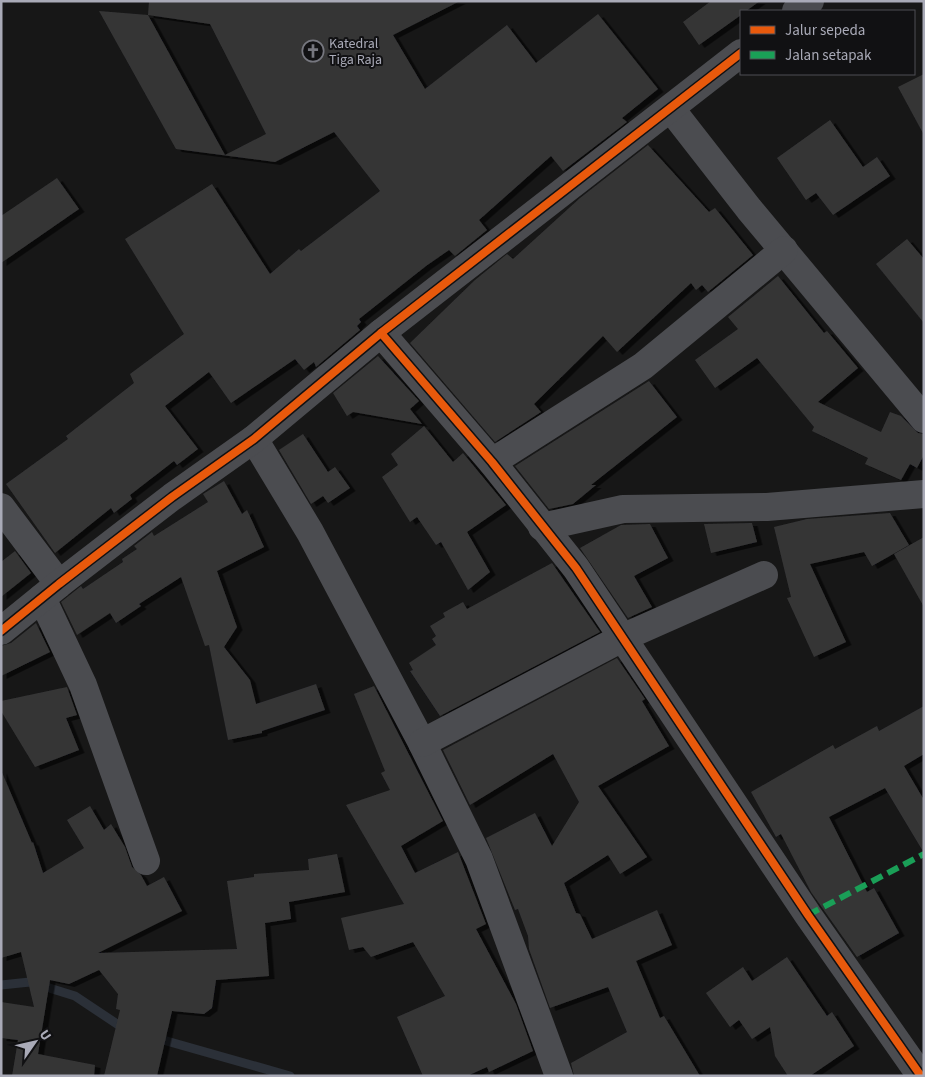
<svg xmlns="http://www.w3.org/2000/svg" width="925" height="1077" viewBox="0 0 925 1077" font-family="'Source Sans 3',sans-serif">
<defs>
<filter id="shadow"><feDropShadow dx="5.5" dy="3" stdDeviation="0" flood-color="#0009"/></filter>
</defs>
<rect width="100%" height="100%" fill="#171717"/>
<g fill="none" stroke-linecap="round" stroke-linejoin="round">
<!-- stream -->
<g stroke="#2b3038" stroke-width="9">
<path d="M1 985 30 982 75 996 126 1030"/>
<path d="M156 1038 290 1076"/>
</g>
</g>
<!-- building -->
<g fill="#353536" filter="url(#shadow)">
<path d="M149 1H460L393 35 425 89 507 25 536 63 598 14 658 89 622 118 627 122 563 171 551 156 479 220 487 230 455 256 449 250 426 266 359 319 361 322 357 326 360 330 316 367 314 362 304 370 295 359 231 403 209 372 165 406 198 449 177 465 174 461 130 495 132 499 114 513 111 508 55 553 6 484 68 439 66 436 134 383 130 374 184 334 125 239 212 184 270 274 299 249 301 251 380 191 334 132 275 162 176 149 99 11 148 15 225 155 266 134 210 24 148 15Z"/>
<path d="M711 1H760L746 11H741V15L699 45 683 22Z"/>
<path d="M924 74V135L898 87Z"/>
<path d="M830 120 863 167 877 157 890 176 833 215 816 193 806 200 777 158Z"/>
<path d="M648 145 709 212 715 208 753 255 708 292 702 285 696 290 691 283 617 352 603 336 534 404 541 412 495 442 410 343 475 280 507 254 513 259 580 198Z"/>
<path d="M57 178 79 209 1 263V216Z"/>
<path d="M907 239 924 259V323L876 264Z"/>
<path d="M778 276 824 333 827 331 858 368 818 402 881 432 890 412 901 416 918 433 924 434V455L917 468 910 464 901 480 865 464 868 458 812 431 814 427 757 358 715 388 695 360 738 329 728 317Z"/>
<path d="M378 356 419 401 410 409 422 424 353 412 347 416 333 393Z"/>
<path d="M649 381 677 417 591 485H596L573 504 549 509 515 466Z"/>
<path d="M424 426 453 462 463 453 506 505 467 532 490 572 468 590 441 542 436 545 417 517 410 522 382 477 398 465 391 454Z"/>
<path d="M303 434 328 472 335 467 350 488 328 503 323 496 311 504 279 450Z"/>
<path d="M224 481 242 514 247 510 264 547 217 571 237 627 224 647 250 680 256 704 316 684 325 710 262 731V733L228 740 209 645 205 646 181 577 139 604 141 606 116 623 110 613 77 635 61 602 81 586 83 589 123 562 122 559 137 549 134 546 152 532 154 536 208 502 203 494Z"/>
<path d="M890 513 909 545 872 566 864 552 810 564 846 642 814 657 787 598 791 597 774 527 807 519Z"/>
<path d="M752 523 757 542 711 553 704 524Z"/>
<path d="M650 524 668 558 634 576 652 607 628 618 580 548 621 525Z"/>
<path d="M924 537V607L894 554Z"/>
<path d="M15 551 31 573 1 597V562Z"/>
<path d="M552 563 600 632 440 716 410 671 413 670 409 663 436 645 432 639 436 636 430 626 445 617 443 613 463 602 467 609Z"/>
<path d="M36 623 50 652 1 676V646L11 643Z"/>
<path d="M617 658 645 699 642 701 669 746 598 786 647 857 620 874 608 855 564 883 576 913 580 914 592 939 657 910 672 945 636 961 660 1018 664 1016 700 1076H574L571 1063 627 1032 608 987 550 1008 529 949 528 936 518 909 515 910 486 838 535 813 552 846 579 802 553 754 470 805 443 750Z"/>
<path d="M374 686 443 821 401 846 415 873 458 852 486 924 476 929 516 1004 533 1051 489 1072 487 1067 467 1076H423L397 1017 445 996 413 942 371 957 363 947 349 950 341 918 404 904 346 805 390 790 381 773 385 771 354 694Z"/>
<path d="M67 687 77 715 66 718 79 750 35 767 1 711V701Z"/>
<path d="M924 706V754L904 766 924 800V853L885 788 829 817 867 892 874 888 899 933 857 957 811 892 781 834 776 837 751 792 833 745 835 749 877 726 879 731Z"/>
<path d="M1 770 32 843 33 842 43 873 84 848 67 820 90 806 104 830 111 824 125 847 132 867 141 875 147 886 164 877 182 911 98 953 237 949 227 881 254 877V874L309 870 308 859 337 854 345 892 289 902 291 919 265 923 269 976 216 980 212 1008 204 1014 172 1011 157 1076H104L120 1010 116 1009 118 994 99 970 69 984 50 980 38 1054 95 1065 94 1076H12L18 1040 1 1038V1002L34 1007 21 952 1 958Z"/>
<path d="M787 957 827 1016 832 1012 854 1046 810 1076H788L775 1056 770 1027 752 1039 739 1020 730 1027 706 993 743 967 752 981Z"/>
</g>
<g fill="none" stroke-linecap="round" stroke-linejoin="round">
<!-- minor -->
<g stroke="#4b4c50" stroke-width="28">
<path d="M796 11 810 1"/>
<path d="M671 109 749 209 924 419"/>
<path d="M381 333 492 462 576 568 808 915 921 1076"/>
<path d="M254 439 310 532 422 743 479 859 559 1076"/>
<path d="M492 462 643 366 784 250"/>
<path d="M1 507 59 584"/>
<path d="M542 527 623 509 767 507 924 494"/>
<path d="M42 598 83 685 146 861"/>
<path d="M1 631 59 584 172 497 254 439 381 333 741 53"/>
<path d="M422 743 624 637 764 575"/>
</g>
<!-- quiet -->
<path stroke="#1a9f57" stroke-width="6" stroke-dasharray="12 6" stroke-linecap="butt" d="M808 915 924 854"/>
<!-- cycleway casing -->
<g stroke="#111113" stroke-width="11">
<g id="cycleway">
<path d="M381 333 492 462 576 568 808 915 921 1076"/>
<path d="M1 631 59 584 172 497 254 439 381 333 741 53"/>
</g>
</g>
<!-- cycleway -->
<use href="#cycleway" stroke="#e8590c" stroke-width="8"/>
</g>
<!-- icons -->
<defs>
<g id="church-ring" transform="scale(1.125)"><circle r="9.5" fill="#111113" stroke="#76777f" stroke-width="1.5"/><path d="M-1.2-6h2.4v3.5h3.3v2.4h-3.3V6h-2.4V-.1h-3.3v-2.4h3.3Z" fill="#76777f"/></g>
</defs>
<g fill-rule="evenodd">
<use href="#church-ring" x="313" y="51"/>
</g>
<g text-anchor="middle" stroke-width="4" stroke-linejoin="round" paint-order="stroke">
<!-- poi labels -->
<g font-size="14" fill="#a9aab7" stroke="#111113" text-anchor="start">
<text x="329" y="48">Katedral<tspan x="329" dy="16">Tiga Raja</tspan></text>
</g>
</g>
<!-- border -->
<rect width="925" height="1077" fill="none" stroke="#a9aab7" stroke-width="5"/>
<!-- legend -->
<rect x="740" y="10" width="175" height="65" fill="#111113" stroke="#4e4e55"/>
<rect x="750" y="26" width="25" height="8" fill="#e8590c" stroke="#4e4e55"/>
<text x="785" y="35" font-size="15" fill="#a9aab7">Jalur sepeda</text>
<rect x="750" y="51" width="25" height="8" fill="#1a9f57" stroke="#4e4e55"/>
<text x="785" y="60" font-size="15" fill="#a9aab7">Jalan setapak</text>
<!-- north arrow -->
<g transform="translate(35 1042) rotate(56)" stroke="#111113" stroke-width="4" paint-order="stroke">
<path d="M0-4L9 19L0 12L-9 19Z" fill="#a9aab7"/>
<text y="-8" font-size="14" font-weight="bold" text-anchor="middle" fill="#a9aab7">U</text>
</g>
</svg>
